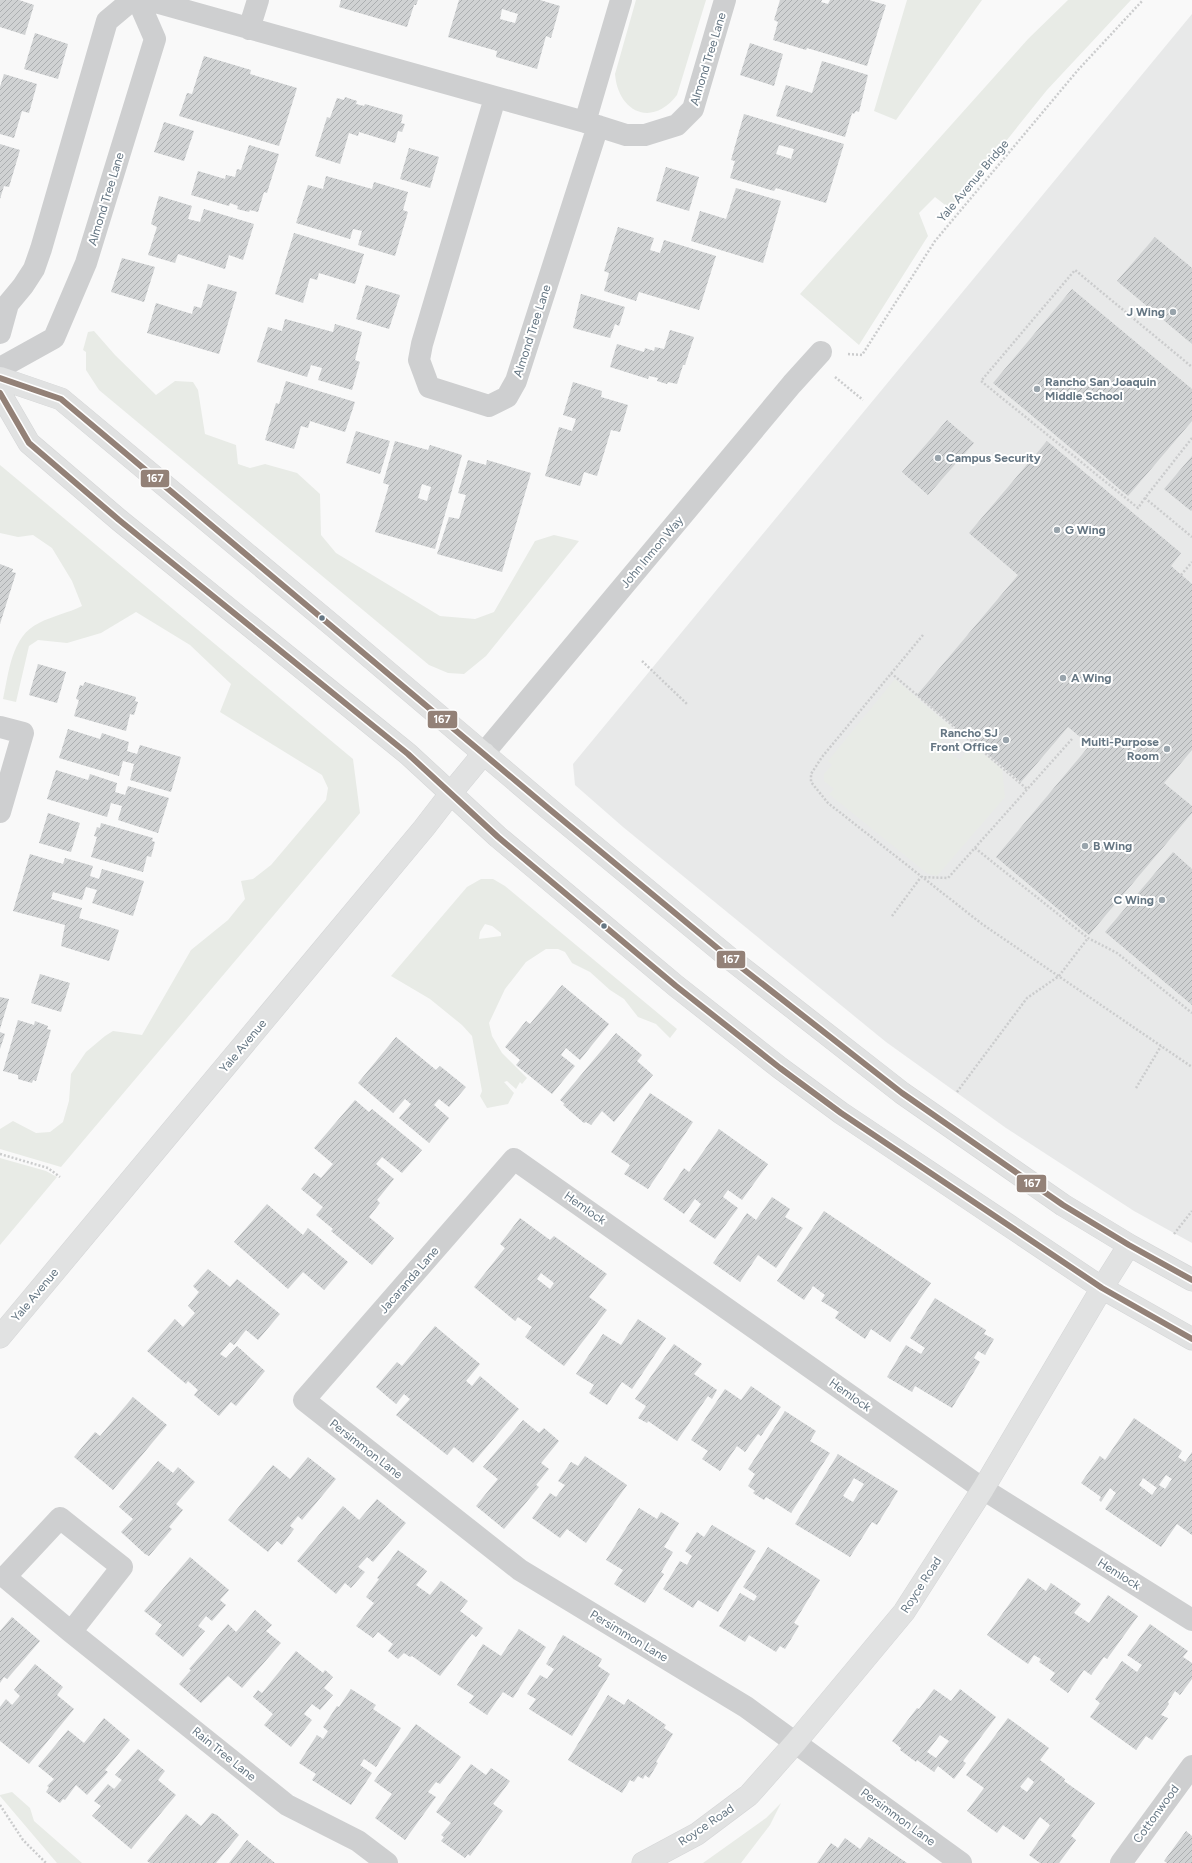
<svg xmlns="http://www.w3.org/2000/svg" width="1192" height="1863" viewBox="0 0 1192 1863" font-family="Figtree,sans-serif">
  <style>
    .built { fill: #e8e9e9 }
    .green { fill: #e8ebe6; fill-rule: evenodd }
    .building { fill: url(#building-hatch); fill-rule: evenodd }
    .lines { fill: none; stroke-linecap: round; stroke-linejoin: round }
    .secondary-casing { stroke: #d5d6d7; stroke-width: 23 }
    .path { stroke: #cbcccd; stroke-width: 2.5; stroke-dasharray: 2 2; stroke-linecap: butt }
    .street { stroke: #cecfd0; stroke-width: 22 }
    .secondary { stroke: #e1e2e2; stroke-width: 22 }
    .bus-1-casing { stroke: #fff; stroke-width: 9 }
    .bus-1 { stroke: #938177; stroke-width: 6 }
    .poi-dot { fill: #99a4ac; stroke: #fff; stroke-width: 1.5 }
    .bus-dot { fill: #657683; stroke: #fff; stroke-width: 1.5 }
    .labels { text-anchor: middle; stroke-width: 4; stroke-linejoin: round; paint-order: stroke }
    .street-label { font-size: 12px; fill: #657683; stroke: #fff }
    .poi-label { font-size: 12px; font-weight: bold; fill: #657683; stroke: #fff; text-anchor: start }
    .line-badge { stroke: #fff; stroke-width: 1.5 }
    .badge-label { font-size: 11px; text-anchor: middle; font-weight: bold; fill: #fff }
  </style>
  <defs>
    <pattern id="building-hatch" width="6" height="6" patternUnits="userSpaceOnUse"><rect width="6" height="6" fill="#d0d2d3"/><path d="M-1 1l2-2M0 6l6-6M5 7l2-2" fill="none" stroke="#acafb1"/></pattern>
  </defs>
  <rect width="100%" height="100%" fill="#f9f9f9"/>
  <path class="built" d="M1192,14V1243L1134,1211L1006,1128L886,1042L623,827L575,785L573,764Z"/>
  <path class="green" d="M636,0H706L677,95C652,128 618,112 615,74Z
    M907,0H982L896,120L874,111Z
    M1068,0H1131L1047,90L986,166L949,208L935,197L919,213L928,236L859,345L800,294L1028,39Z
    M94,331L115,355L156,395L175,381L193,382L198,390L205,434L236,445L238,464L250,468L265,464L297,473L320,494L321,535L336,553L440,616L475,619L494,612L535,541L554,535L579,541L486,656L464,674L448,673L429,665L99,390L86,370V352L83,350L88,332Z
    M0,465L353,759L360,813L61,1167L0,1149V1129L13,1121L36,1133L50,1132L63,1122L69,1101L71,1074L86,1052L105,1036L113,1031L142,1035L191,950L228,920L245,899L241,881L253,879L271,865L326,800L328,788L322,775L220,712L231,684L190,645L136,612L101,633L67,643L38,640L29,646L16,702L3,699C9,673 11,636 39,623C52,616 68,613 82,606L72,581L52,548L33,535L18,537L0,533Z
    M895,679L951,727L939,745L960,760L972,744L1002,769L1005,797L937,876L928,874L829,794L834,789L824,781V774L832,765L828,761Z
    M481,879H493L505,886L677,1029L670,1038L656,1024L638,1017L624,999L610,990L590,972L572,963L565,952L558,949H546L526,962L505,989L489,1023L492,1036L502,1053L527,1078L522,1084L520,1082L516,1089L507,1081L504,1082L514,1093L508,1104L487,1108L480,1096L482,1091L472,1036L462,1025L430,999L391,976L461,894L467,887ZM485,924L492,926L501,933V936L479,939L480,932Z
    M0,1158L46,1171L57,1177L0,1245Z
    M12,1792L30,1808L34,1821L82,1863H57L51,1856L0,1796V1795Z
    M781,1803L770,1825L741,1863H703L766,1818Z"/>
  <path class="building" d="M0,0H19L34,5L25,35L0,27Z
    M341,0H418L416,5H414L407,27L339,7Z
    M459,0H540L560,6L551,38L546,36L537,69L496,57L497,51L448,37ZM502,9L518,14L515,23L500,19Z
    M780,0H822L821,2L828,4L830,0H869L886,5L867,66L807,48L806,50L773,40L778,22L774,20Z
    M35,33L68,44L58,79L24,69Z
    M750,43L783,54L774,86L740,75Z
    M204,56L251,70L250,74L297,88L279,146L179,116L187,93L192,94Z
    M822,61L868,75L859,112L856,111L854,114L852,113L845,137L776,116L786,85L812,93Z
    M4,74L37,84L29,113L22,111L14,138L0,134V87Z
    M345,97L357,101L356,104L364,106L365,104L403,115L401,123L405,124L402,132L398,131L395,143L359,132L358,136L349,133L340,164L315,156L327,117L330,118L337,98L344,100Z
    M744,114L844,144L826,203L776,188L774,191L730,178L735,161L731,160ZM779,145L794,149L791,159L776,154Z
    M164,122L194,131L184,161L154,152Z
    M0,144L20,150L9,187L4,186L0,199Z
    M249,145L279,154L267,193L264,192L258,212L250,210L249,212L237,209L238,206L230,203L229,206L191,195L198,171L225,179L226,175L235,177L237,169L241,170Z
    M409,148L439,157L430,188L400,179Z
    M666,167L699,177L689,211L656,201Z
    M326,176L372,189L374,182L408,192L403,210L408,212L395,256L358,245L362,231L353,229L350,239L296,223L308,185L323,189Z
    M736,188L781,201L763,263L691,241L700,211L726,219Z
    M159,196L192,206L188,219L200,222L204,209L254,224L243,260L229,255L225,269L178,254L175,263L148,255L157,227L151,224Z
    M618,227L654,238L650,250L660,253L664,240L716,256L699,310L639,292L636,301L604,291L609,273L604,271Z
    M294,233L364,254L355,284L319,273L317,280L310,278L303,303L275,294Z
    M1155,237L1192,268V344L1117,281Z
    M122,258L155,267L144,302L111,292Z
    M208,284L237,292L219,354L147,333L156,303L192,314L194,306L201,308Z
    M366,285L400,295L389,329L356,319Z
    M1072,289L1192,389V421L1128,496L993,383Z
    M581,294L625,307L619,326L615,324L610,338L573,328Z
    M285,319L333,332L335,324L362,332L355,360L360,362L352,390L318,380L322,368L311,365L307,377L257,362L268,327L282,331Z
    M670,330L694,337L685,365H683L677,384L668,382L667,384L657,381L658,378L649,376L648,379L610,367L617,344L644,352L645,348L654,351L655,347L664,349Z
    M286,381L355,402L345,432L310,421L308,428L301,426L294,449L265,440L276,403L279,404Z
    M573,382L602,391L601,397L628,405L620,432L611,430L597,476L584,472L580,486L545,476L559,427L572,431L576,419L563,415Z
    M947,420L974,443L928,495L902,472Z
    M356,431L390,441L380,474L346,463Z
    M395,441L428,450L430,445L462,455L435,549L375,532L389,485L383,483ZM422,484L431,487L427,501L418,498Z
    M1047,441L1181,553L1171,566L1192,584V750L1164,783L1192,806V813L1089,935L996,857L1090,745L1068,727L1021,782L917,695L1018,575L969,533Z
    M1192,456V510L1191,511L1164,489Z
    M468,460L486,465L487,460L531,473L502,572L437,554L449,517L459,519L466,495L458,493Z
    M0,564L13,569L12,572L16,573L0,624Z
    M38,664L66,672L57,703L29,695Z
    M85,682L136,697L135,701L138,702L134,715L130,714L126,731L74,716L79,700L76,699L80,685L83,686Z
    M68,729L100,739L102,733L129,742L127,751L137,754L140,745L181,757L171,792L130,780L134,764L123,761L119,776L59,758Z
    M56,770L88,780L90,774L117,783L115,792L125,795L128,786L169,798L158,833L118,820L122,806L111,803L107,817L47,799Z
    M48,813L80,823L71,852L39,843Z
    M101,823L153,838L152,841L155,842L151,857L147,856L143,872L91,857L97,837L94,836L97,827L100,828Z
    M1173,852L1192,869V1005L1105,932Z
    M30,854L63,864L65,858L93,866L90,876L99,879L102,869L144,881L133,916L92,903L97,890L86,887L82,900L53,892L51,899L82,908L79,918L119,930L109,961L61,946L65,925L13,911Z
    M40,974L70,983L61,1012L31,1003Z
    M562,985L609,1024L580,1060L566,1048L561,1055L575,1066L552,1094L516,1065L520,1060L505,1047L526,1021L530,1024Z
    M0,997L9,999L0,1029Z
    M18,1020L34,1025L35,1021L48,1026L47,1029L51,1030L36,1081L33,1080L32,1083L18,1079V1075L3,1071Z
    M0,1032L5,1034L0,1049Z
    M616,1033L642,1055L637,1061L653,1075L614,1122L602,1111L591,1125L586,1122L584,1123L563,1105L565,1104L560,1100Z
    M396,1037L436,1070L440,1066L466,1087L449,1107L439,1099L434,1105L449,1118L429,1143L399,1118L411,1104L405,1099L393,1113L358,1083Z
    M650,1093L693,1122L648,1189L624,1174L630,1165L611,1152Z
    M355,1100L369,1112L372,1109L422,1150L402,1173L382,1157L376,1164L394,1179L377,1200L380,1203L369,1217L394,1238L372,1265L331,1231L333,1229L316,1215L323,1207L301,1189L314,1173L321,1178L333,1164L314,1148Z
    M719,1129L768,1164L742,1200L728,1190L723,1197L738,1208L715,1239L689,1221L701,1204L695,1199L684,1214L663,1199L684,1168L689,1172Z
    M772,1197L790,1209L785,1217L803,1228L776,1268L758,1255L740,1282L713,1263L747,1213L756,1220Z
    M267,1204L303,1235L308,1228L348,1262L324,1290L303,1272L288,1289L234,1242Z
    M824,1211L931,1283L890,1342L871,1329L865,1339L835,1318L839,1312L821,1301L825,1295L813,1286L804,1300L777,1281Z
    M520,1218L550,1240L554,1236L607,1274L589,1297L607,1310L564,1366L525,1337L532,1327L518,1317L515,1321L474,1287L505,1248L500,1244ZM541,1273L554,1283L550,1289L537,1279Z
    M208,1269L230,1287L237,1279L280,1314L258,1340L246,1330L234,1345L230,1342L220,1354L226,1358L237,1346L265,1371L236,1406L231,1402L219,1416L194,1395L198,1390L188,1381L186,1384L147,1351L175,1319L183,1327L195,1313L188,1306L199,1292L193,1286Z
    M935,1298L986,1330L984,1334L994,1339L985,1355L978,1351L974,1358L980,1362L952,1408L915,1386L912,1392L887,1377L906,1345L921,1354L925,1348L910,1338Z
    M638,1319L666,1338L632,1389L622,1382L607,1405L589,1393L594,1385L576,1374L603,1334L621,1345Z
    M435,1326L480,1364L466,1381L472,1386L480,1376L519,1409L473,1463L454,1447L447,1455L396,1415L410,1399L404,1394L396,1404L376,1387L397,1362L402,1366Z
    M674,1344L702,1364L694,1374L717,1390L712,1399L708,1396L677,1441L648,1421L647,1423L638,1418L646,1406L635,1399Z
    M751,1386L781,1407L761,1436L758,1434L745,1452L737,1446L720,1471L702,1459L708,1451L691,1440L725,1389L741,1400Z
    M133,1397L167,1425L113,1490L74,1457L95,1432L100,1436Z
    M785,1411L816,1431L810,1441L830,1453L791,1513L766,1497L764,1500L753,1493L755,1491L748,1486L755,1474L748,1469Z
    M1134,1418L1182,1451L1178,1457L1185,1462L1192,1452V1535L1177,1524L1161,1547L1105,1509L1116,1493L1110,1488L1101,1502L1099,1500L1101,1497L1081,1483L1100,1456L1105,1460ZM1166,1475L1172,1479L1165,1489L1159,1485ZM1143,1478L1157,1488L1152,1495L1139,1485Z
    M523,1420L539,1433L544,1428L559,1441L541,1463L549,1469L536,1485L539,1487L504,1529L476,1506L498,1479L483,1467Z
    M838,1454L898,1491L877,1525L872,1522L850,1557L795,1524ZM854,1478L864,1484L853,1502L843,1496Z
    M585,1456L627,1485L586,1543L567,1529L560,1538L532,1518L550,1493L556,1497L565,1485L558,1481L571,1462L578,1466Z
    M308,1457L336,1479L302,1520L298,1516L290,1526L294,1529L282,1545L277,1541L268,1552L228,1520L273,1465L290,1479Z
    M158,1461L173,1473L178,1467L195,1482L176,1504L183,1510L169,1527L172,1529L149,1556L145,1554L121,1532L133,1519L119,1507Z
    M377,1499L406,1523L373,1562L367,1557L358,1567L365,1572L351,1588L345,1583L336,1594L297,1561L343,1506L359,1520Z
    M639,1508L657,1519L661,1512L679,1523L664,1547L673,1552L661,1572L664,1574L645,1603L614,1584L623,1570L606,1560Z
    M712,1525L756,1551L718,1612L698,1600L693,1608L663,1589L680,1561L687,1565L692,1556L685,1551L697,1532L704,1537Z
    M768,1547L820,1580L794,1623L799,1626L785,1649L780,1646L776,1652L749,1635L745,1642L719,1626L740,1593L754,1601L757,1596L743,1587Z
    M398,1550L427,1571L416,1585L430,1595L441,1581L468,1601L460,1611L483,1628L476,1637L472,1634L440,1676L412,1656L410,1657L404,1653L398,1659L388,1651L393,1644L378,1632L373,1638L356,1626L374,1603L366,1597L379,1579L377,1578Z
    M190,1557L229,1590L220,1600L226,1605L212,1621L206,1616L198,1626L205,1631L183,1657L155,1634L162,1625L144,1611Z
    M1028,1578L1046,1591L1051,1583L1081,1604L1074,1613L1089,1623L1108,1595L1138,1616L1107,1659L1104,1657L1091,1675L1084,1670L1068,1693L1050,1680L1055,1673L1039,1662L1041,1659L1034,1655L1028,1664L987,1635Z
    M255,1610L272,1625L266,1631L281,1643L242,1688L228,1676L201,1703L179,1684L191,1670L189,1669L228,1624L236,1632Z
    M12,1617L40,1641L7,1679L4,1677L0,1683V1631Z
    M1150,1624L1188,1651L1183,1657L1192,1663V1679L1180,1695L1175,1691L1168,1702L1169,1704L1161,1715L1168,1718L1152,1740L1146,1736L1136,1750L1090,1717L1100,1703L1095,1699L1122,1661L1137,1672L1142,1665L1127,1655Z
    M519,1629L546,1647L513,1698L503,1692L487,1715L469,1703L474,1696L457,1685L483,1644L501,1656Z
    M563,1635L602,1659L598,1666L610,1674L572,1736L529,1709L536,1699L527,1694L540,1675L547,1679L554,1669L546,1664Z
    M296,1651L323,1673L325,1670L333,1677L324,1688L333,1695L320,1710L312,1704L304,1714L312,1720L291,1747L264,1725L273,1714L253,1697L258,1690L262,1693Z
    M35,1664L63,1687L57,1695L74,1709L29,1764L0,1741V1707L6,1699L12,1705L20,1696L14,1690Z
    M351,1689L376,1705L373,1709L401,1728L376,1767L364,1759L360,1765L372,1773L351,1805L312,1780L316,1774L299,1763L317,1735L323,1739L328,1731L323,1727L337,1706L339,1707Z
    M934,1689L951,1701L960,1689L996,1717L963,1761L966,1763L954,1779L938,1766L934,1772L917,1760L916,1762L900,1750L901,1748L892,1741L917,1708L919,1709ZM940,1735L949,1741L936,1758L927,1752Z
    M608,1695L624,1705L628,1699L666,1725L664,1728L673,1734L656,1762L658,1763L649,1778L645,1775L643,1779L638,1776L634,1782L630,1780L622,1793L568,1760Z
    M104,1718L130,1740L105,1770L108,1772L87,1795L76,1785L65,1800L63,1799L60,1803L46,1792L49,1787L47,1786L54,1779L38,1766L68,1730L84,1743Z
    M1008,1718L1049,1748L1040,1760L1065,1779L1064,1781L1095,1803L1071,1836L1076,1840L1059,1863H1040L1029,1855L1050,1825L1040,1817L1024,1840L1003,1825L997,1833L967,1811L984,1788L966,1775ZM1028,1777L1034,1782L1027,1792L1020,1787Z
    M416,1724L461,1757L440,1784L436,1782L428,1792L436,1797L405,1840L375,1818L392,1794L374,1781Z
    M138,1749L165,1771L158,1780L176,1795L131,1849L92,1816L101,1806L94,1801L108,1784L114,1789L122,1780L115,1775Z
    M471,1764L486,1775L491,1768L510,1781L493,1804L503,1811L470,1856L468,1854L465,1858L441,1841L444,1837L441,1835L451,1823L436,1812Z
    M212,1813L217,1815L239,1835L216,1863H150L147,1861L186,1814L201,1826Z
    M1186,1831L1192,1836V1863H1167L1164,1861Z
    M869,1837L907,1863H817L831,1843L838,1848L845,1838L860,1849Z
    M247,1840L275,1863H229Z"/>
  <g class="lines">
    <g class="secondary-casing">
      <path id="secondary" d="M0,378L61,399L338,630L548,808L733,961L902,1093L1063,1205L1129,1245L1192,1280
        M0,393L29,443L119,520L408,754L498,837L676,986L780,1068L841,1113L1102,1288L1192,1339
        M0,1337L424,828L451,793L484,753
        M643,1863L697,1834L749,1795L795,1743L904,1612L983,1489L1102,1288L1129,1245"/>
    </g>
    <path class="path" d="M848,354L862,355L935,241L1078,70L1143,0
      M835,377L863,400
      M1192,438L1145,498L1192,537
      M1145,498L1138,508L981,381L1075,270L1192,367
      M1181,575L1192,562
      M923,635L822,757L811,774V782L828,803L982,924L1192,1067
      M642,661L687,704
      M891,673L1027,789
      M975,848L1088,938L1117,953L1192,1013
      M892,916L921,877L948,878L1072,739
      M1136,1088L1161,1046
      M957,1092L1027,998L1059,976L1088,938
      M0,1154L48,1168L60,1177
      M1174,1234L1192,1211
      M0,1805L23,1840L46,1863"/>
    <path class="street" d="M148,0L585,122L626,135H645L677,125L693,109L725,0
      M249,29L258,0
      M495,98L422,344L419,360L429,387L489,406L507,397L516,381L598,126
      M585,122L621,0
      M0,333L8,304L23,286L34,269L41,249L107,21L132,0
      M0,368L54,338L86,263L155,39L138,0
      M0,727L23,733L0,812
      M484,753L792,384L821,352
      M71,1632L122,1567L60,1518L5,1577L71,1632L287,1805L358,1841L387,1863
      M961,1863L746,1707L520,1570L304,1400L514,1159L983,1489L1192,1620
      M1121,1863L1192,1766"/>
    <use href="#secondary" class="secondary"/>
    <g class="bus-1-casing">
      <path id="bus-1" d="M0,378L61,399L548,808L733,961L902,1093L1063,1205L1129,1245L1192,1280
        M0,393L29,443L119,520L408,754L498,837L676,986L780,1068L841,1113L1102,1288L1192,1339"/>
    </g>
    <use href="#bus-1" class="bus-1"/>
  </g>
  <g class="poi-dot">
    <circle cx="1173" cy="312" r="4"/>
    <circle cx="1037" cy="389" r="4"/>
    <circle cx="938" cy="458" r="4"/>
    <circle cx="1057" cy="530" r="4"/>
    <circle cx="1063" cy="678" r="4"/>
    <circle cx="1006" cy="740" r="4"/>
    <circle cx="1167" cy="749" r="4"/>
    <circle cx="1085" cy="846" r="4"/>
    <circle cx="1162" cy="900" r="4"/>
  </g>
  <g class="bus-dot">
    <circle cx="322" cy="618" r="3.5"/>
    <circle cx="604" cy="926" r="3.5"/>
  </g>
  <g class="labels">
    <g class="street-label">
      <text transform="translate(708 59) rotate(-73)" y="4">Almond Tree Lane</text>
      <text transform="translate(973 181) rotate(-50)" y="4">Yale Avenue Bridge</text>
      <text transform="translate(106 199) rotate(-73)" y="4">Almond Tree Lane</text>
      <text transform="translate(532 331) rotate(-72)" y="4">Almond Tree Lane</text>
      <text transform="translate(652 552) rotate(-50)" y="4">John Inmon Way</text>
      <text transform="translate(243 1046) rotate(-50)" y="4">Yale Avenue</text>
      <text transform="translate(585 1208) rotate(35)" y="4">Hemlock</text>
      <text transform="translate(409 1280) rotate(-49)" y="4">Jacaranda Lane</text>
      <text transform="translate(35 1295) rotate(-50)" y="4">Yale Avenue</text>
      <text transform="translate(850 1395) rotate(35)" y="4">Hemlock</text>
      <text transform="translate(366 1449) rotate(38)" y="4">Persimmon Lane</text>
      <text transform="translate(1119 1574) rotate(32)" y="4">Hemlock</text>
      <text transform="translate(921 1585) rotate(-57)" y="4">Royce Road</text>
      <text transform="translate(629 1636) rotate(31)" y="4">Persimmon Lane</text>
      <text transform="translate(224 1754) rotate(39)" y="4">Rain Tree Lane</text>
      <text transform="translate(1156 1814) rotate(-54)" y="4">Cottonwood</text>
      <text transform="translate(898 1817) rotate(36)" y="4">Persimmon Lane</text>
      <text transform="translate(706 1825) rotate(-34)" y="4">Royce Road</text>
    </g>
    <g class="poi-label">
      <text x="1165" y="316" text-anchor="end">J Wing</text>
      <text x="1045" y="386">Rancho San Joaquin<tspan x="1045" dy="14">Middle School</tspan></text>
      <text x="946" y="462">Campus Security</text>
      <text x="1065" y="534">G Wing</text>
      <text x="1071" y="682">A Wing</text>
      <text x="998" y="737" text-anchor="end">Rancho SJ<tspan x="998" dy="14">Front Office</tspan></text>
      <text x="1159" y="746" text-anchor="end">Multi-Purpose<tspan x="1159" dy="14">Room</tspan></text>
      <text x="1093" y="850">B Wing</text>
      <text x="1154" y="904" text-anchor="end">C Wing</text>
    </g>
  </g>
  <g class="line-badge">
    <rect x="140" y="469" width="30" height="19" rx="4" fill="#938177"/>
    <rect x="427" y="710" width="31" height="19" rx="4" fill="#938177"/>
    <rect x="716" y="950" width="30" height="19" rx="4" fill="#938177"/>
    <rect x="1016" y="1174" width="31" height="19" rx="4" fill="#938177"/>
  </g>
  <g class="badge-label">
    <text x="155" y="482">167</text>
    <text x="442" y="723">167</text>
    <text x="731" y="963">167</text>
    <text x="1032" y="1187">167</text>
  </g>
</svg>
